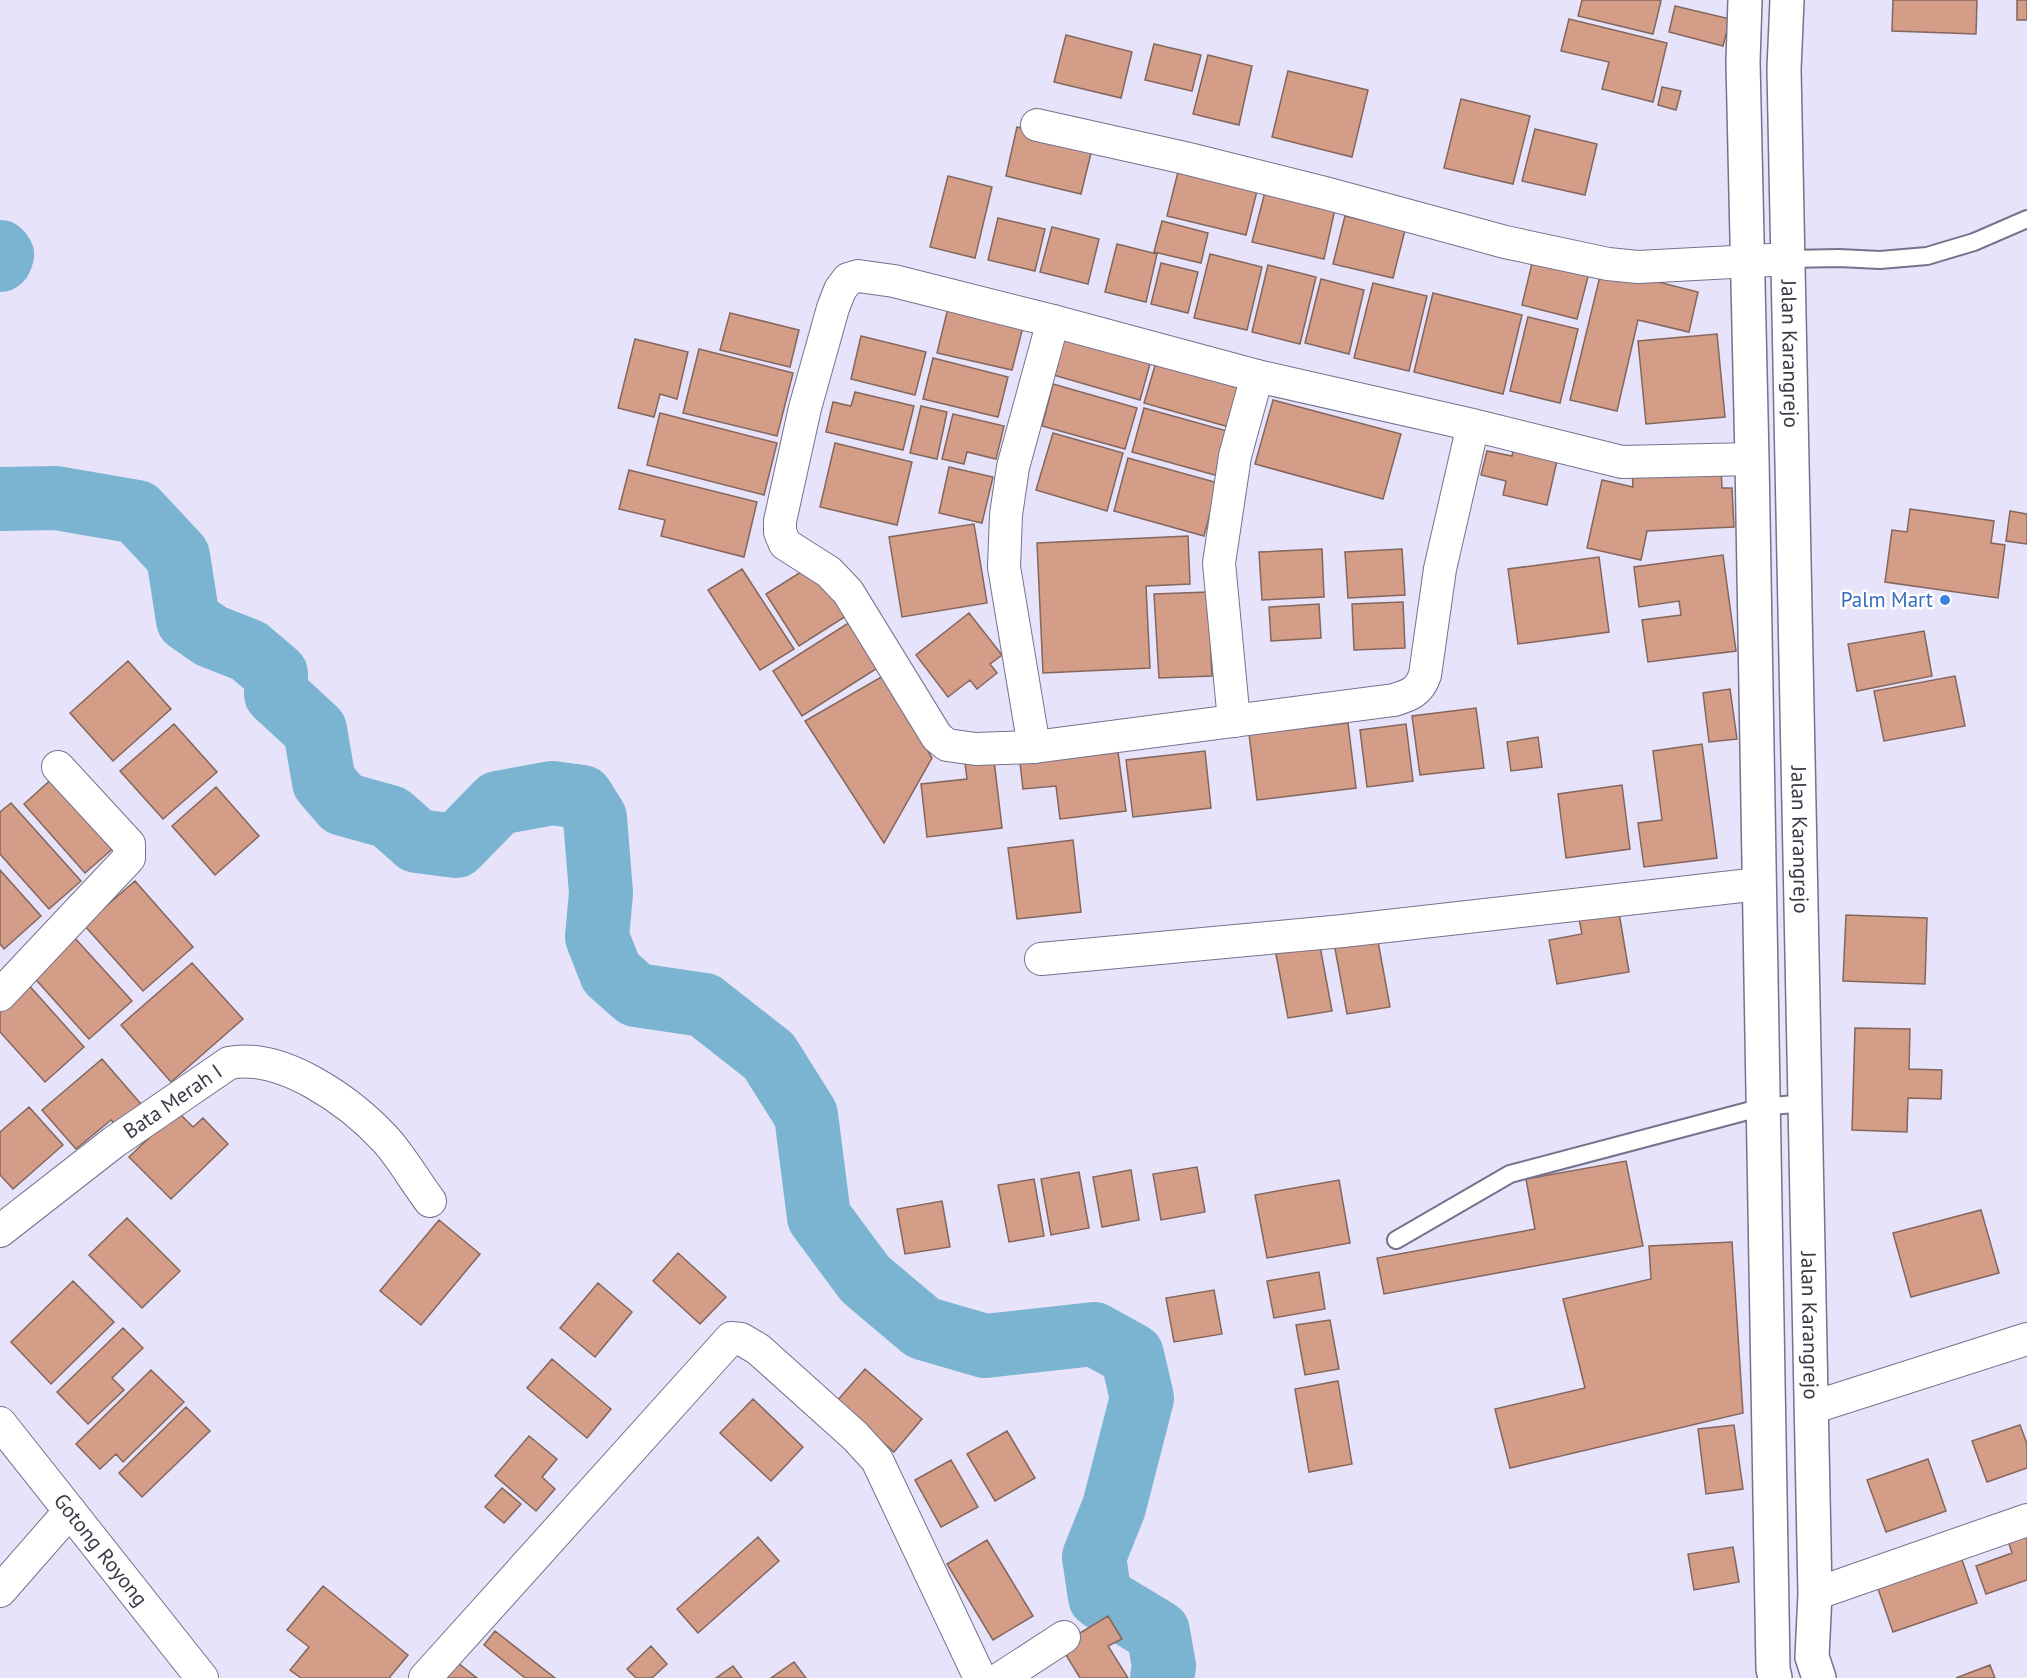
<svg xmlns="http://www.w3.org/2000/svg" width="2027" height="1678" viewBox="0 0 2027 1678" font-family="'PT Sans',sans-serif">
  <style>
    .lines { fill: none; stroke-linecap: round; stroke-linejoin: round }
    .river { stroke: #7bb4d1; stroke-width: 64 }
    .building { fill: #d49d88; stroke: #84665c; stroke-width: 1.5 }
    .lane-casing { stroke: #76728c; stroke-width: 20 }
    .street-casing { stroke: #76728c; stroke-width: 34 }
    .primary-casing { stroke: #76728c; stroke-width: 36 }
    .lane { stroke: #fff; stroke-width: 16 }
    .street { stroke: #fff; stroke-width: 32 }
    .primary { stroke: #fff; stroke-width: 33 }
    .shop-dot { fill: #3f7fe0; stroke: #fff; stroke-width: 2 }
    .labels { text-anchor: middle; stroke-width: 5; stroke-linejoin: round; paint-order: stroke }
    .street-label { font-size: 21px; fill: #3b3945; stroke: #fff }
    .shop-label { font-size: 21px; fill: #366cbe; stroke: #fff; text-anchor: end }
  </style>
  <rect width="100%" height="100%" fill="#e6e3fb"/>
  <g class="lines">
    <path class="river" d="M0,252L2,255L0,260
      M0,499L56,498L137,512L178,556L188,620L211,636L249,651L276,674V694L315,730L324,782L343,804L390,817L417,841L456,846L498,803L552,793L582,797L595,818L601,893L597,937L611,973L636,995L704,1005L769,1056L806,1115L819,1217L865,1279L923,1328L985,1346L1094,1334L1132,1355L1142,1398L1114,1507L1094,1557L1100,1597L1158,1632L1164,1666L1162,1678"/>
  </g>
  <path class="building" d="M1582,0H1659L1661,1L1653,34L1578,16Z
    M1893,0H1977L1976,34L1892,31Z
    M2017,0H2027V20H2017Z
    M1675,6L1730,19L1723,46L1669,32Z
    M1569,19L1667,43L1653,102L1602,89L1609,62L1561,51Z
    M1066,35L1132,52L1121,98L1054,82Z
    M1154,44L1201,55L1192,91L1145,80Z
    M1208,55L1252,66L1239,125L1193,114Z
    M1288,71L1368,90L1352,157L1272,137Z
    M1662,87L1681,91L1676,110L1658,105Z
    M1461,99L1530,116L1513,184L1444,168Z
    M1017,127L1093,145L1081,194L1006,176Z
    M1535,129L1597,144L1585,195L1522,181Z
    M1178,172L1257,191L1246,235L1167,216Z
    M948,176L992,187L975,258L930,247Z
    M1265,192L1335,209L1324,259L1252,242Z
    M1345,216L1405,230L1393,278L1333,264Z
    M998,218L1045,229L1035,271L988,260Z
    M1162,221L1208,233L1201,263L1154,252Z
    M1052,227L1099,239L1088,284L1040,272Z
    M1117,244L1157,254L1146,302L1105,292Z
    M1210,254L1262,267L1247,330L1194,318Z
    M1533,259L1589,273L1577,319L1522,305Z
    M1161,263L1198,272L1188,313L1151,304Z
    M1268,265L1316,277L1300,344L1252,332Z
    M1602,268L1698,292L1689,332L1638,320L1617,411L1570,400Z
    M1321,279L1364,290L1349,354L1305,343Z
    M1373,283L1427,296L1409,371L1354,358Z
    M1433,293L1522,315L1503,394L1414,372Z
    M949,304L1024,323L1012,370L937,353Z
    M730,313L799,330L790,367L720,350Z
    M1528,317L1578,329L1560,403L1510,391Z
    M1063,328L1153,353L1140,400L1050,374Z
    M1717,334L1725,417L1646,424L1638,341Z
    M861,336L926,352L915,395L851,379Z
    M635,339L688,352L677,399L660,394L654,417L618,408Z
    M699,349L793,373L777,436L683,413Z
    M933,358L1008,377L998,417L923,399Z
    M1157,359L1248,385L1236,429L1144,403Z
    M1053,384L1137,408L1125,449L1042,426Z
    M855,392L914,406L903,450L826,432L833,402L851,406Z
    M1273,400L1401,434L1383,499L1255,464Z
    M921,406L947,412L937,459L910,453Z
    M1144,408L1234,433L1222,477L1132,452Z
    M660,413L777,443L764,495L647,465Z
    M953,414L1004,426L996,459L967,452L964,464L942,459Z
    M1053,433L1123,453L1107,511L1036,490Z
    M835,443L912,462L897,525L820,507Z
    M1514,446L1558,456L1547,505L1503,495L1506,481L1481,475L1487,451L1512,456Z
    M1128,458L1218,483L1204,536L1114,511Z
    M949,467L993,477L982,523L939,513Z
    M1721,467L1722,488H1732L1734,527L1647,531L1641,560L1587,548L1602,480L1633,487L1632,471Z
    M629,470L757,502L744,557L661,536L665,520L619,509Z
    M1910,509L1994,521L1991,543L2005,545L1998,598L1885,582L1892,530L1907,532Z
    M2010,511L2027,514V544L2006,541Z
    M974,524L987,603L902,617L889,537Z
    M1188,536L1190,584L1146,586L1150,668L1043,673L1037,543Z
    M1322,549L1324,597L1262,600L1259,552Z
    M1402,549L1405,595L1348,598L1345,552Z
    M1723,555L1736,651L1648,662L1642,620L1681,615L1679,601L1639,607L1634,567Z
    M1599,557L1609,632L1518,644L1508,569Z
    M812,565L846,616L799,646L766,594Z
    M742,569L794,649L760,670L708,590Z
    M1208,592L1212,676L1159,678L1154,594Z
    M1403,602L1405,648L1354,650L1352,604Z
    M1319,604L1321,638L1271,641L1269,607Z
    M969,613L1002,655L990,664L997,673L977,689L970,680L948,697L916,655Z
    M850,622L879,667L802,716L773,671Z
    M1924,631L1932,676L1857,691L1848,644Z
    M128,661L171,709L113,761L70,713Z
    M883,676L932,758L884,843L805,721Z
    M1955,676L1965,726L1884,741L1874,691Z
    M1730,689L1737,739L1709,742L1703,693Z
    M1476,708L1484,768L1420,775L1412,716Z
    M1348,723L1356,788L1257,800L1249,734Z
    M174,724L217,772L163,819L120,771Z
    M1406,724L1413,781L1367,787L1360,730Z
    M1538,737L1542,767L1511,771L1507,742Z
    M1702,744L1717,858L1644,867L1638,823L1662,820L1653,751Z
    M1205,751L1211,808L1133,817L1126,760Z
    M1118,752L1126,811L1060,819L1056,786L1023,789L1020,763Z
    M994,760L1002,828L927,837L921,784L967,779L965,763Z
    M56,775L118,844L85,873L24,804Z
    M1622,785L1630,849L1566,858L1558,794Z
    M216,787L259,836L215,875L172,826Z
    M11,803L81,881L49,909L0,854V812Z
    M1073,840L1081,912L1017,919L1008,848Z
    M0,870L41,916L4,949L0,944Z
    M135,881L193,947L143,991L84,925Z
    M1618,907L1629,972L1557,984L1549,940L1582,934L1578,914Z
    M1846,915L1927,918L1925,984L1843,981Z
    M73,936L132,1001L89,1039L30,973Z
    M1377,936L1390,1007L1347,1014L1334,943Z
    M1319,941L1332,1011L1288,1018L1275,949Z
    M192,963L243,1019L171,1082L121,1025Z
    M26,982L84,1047L45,1082L0,1032V1005Z
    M1855,1028L1910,1029L1909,1069L1942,1070L1941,1099L1908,1098L1907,1132L1852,1130Z
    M102,1059L141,1104L117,1126L111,1120L76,1149L42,1110Z
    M29,1107L63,1145L13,1189L0,1175V1132Z
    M177,1111L193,1127L203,1118L228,1144L171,1199L129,1157Z
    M1626,1161L1643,1246L1384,1294L1377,1258L1535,1229L1526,1179Z
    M1197,1167L1205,1212L1161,1220L1153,1174Z
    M1131,1170L1139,1220L1102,1227L1093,1177Z
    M1079,1172L1089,1228L1051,1235L1041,1179Z
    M1034,1179L1044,1236L1009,1242L998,1185Z
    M1339,1180L1350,1243L1267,1258L1255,1195Z
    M942,1201L950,1247L905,1254L897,1209Z
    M1981,1210L1999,1273L1911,1297L1893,1233Z
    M127,1218L180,1271L142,1308L89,1255Z
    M439,1220L480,1254L421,1325L380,1291Z
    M1732,1242L1743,1413L1510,1468L1495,1409L1585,1388L1563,1299L1651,1279L1649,1246Z
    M678,1253L726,1297L700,1324L653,1281Z
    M1319,1272L1325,1309L1274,1318L1267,1281Z
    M73,1281L114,1322L51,1384L11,1342Z
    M598,1283L632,1312L595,1357L560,1328Z
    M1214,1290L1222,1334L1174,1342L1166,1298Z
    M1330,1320L1339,1369L1305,1375L1296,1325Z
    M123,1328L143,1348L112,1378L124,1390L88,1424L57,1392Z
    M552,1359L611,1409L587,1438L527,1388Z
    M865,1369L922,1419L894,1452L836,1402Z
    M151,1370L184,1402L123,1462L116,1454L100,1469L76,1444Z
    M1338,1381L1352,1464L1309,1472L1295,1389Z
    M753,1399L803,1447L771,1481L720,1433Z
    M186,1407L210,1431L142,1497L119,1473Z
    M1734,1425L1743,1489L1706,1494L1698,1429Z
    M2020,1425L2027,1444V1468L1987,1482L1972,1441Z
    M1007,1431L1035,1478L995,1501L967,1454Z
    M529,1436L557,1459L542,1477L555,1489L536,1511L495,1476Z
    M1928,1459L1946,1511L1886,1532L1867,1480Z
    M951,1460L978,1507L941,1527L915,1480Z
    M502,1488L521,1504L504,1523L485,1507Z
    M2027,1527V1580L1986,1594L1976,1566L2012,1553L2006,1534Z
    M758,1537L779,1561L698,1633L677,1609Z
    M987,1540L1033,1616L993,1640L947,1564Z
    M1733,1547L1739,1582L1694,1590L1688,1554Z
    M1960,1554L1977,1603L1893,1632L1876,1583Z
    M323,1586L408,1655L389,1678H301L290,1670L309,1647L287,1630Z
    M1108,1616L1122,1639L1108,1646L1128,1678H1080L1060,1645Z
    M495,1631L555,1678H525L484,1645Z
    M651,1646L667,1664L652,1678H636L627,1669Z
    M453,1659L477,1678H438Z
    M794,1662L806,1678H771Z
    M1990,1665L1995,1678H1956Z
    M733,1666L742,1678H716Z"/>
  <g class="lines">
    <g class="lane-casing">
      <path id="lane" d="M1788,259L1839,258L1880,260L1927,256L1974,242L2027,219
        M1396,1240L1510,1174L1763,1107L1805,1103"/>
    </g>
    <g class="street-casing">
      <g id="street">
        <path d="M1037,125L1185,158L1325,193L1505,242L1608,264L1638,267L1788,259"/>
        <path d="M1473,425L1440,569L1425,675C1419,692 1410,695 1394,700L1034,747L976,749L947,745L937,737L848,592L829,572L785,544L780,532V521L805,408L833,308L840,290L848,279L858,276L894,281L1053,321L1257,376L1473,425L1622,462L1752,459"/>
        <path d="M1234,721L1219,563L1235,456L1257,376"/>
        <path d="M1034,747L1004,567L1006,515L1013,467L1053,321"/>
        <path d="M1041,959L1343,931L1759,884"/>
        <path d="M0,995L129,858V844L58,767"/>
        <path id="s1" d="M0,1231L114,1142L229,1063C282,1052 351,1102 386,1140C402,1158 415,1181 430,1201"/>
        <path d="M1811,1408L2027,1339"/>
        <path id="s2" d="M0,1423L202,1678"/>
        <path d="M0,1591L70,1511"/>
        <path d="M1815,1594L2027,1520"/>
        <path d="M425,1678L731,1338L741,1339L758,1349L855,1436L877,1460L980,1678"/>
        <path d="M1001,1678L1064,1637"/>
      </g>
    </g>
    <g class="primary-casing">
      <g id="primary">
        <path d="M1745,0L1743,62L1752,459L1773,1669L1775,1678"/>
        <path id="s3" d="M1787,0L1784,69L1815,1594L1812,1657L1819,1678"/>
      </g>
    </g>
    <use href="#lane" class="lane"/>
    <use href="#street" class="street"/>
    <use href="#primary" class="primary"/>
  </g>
  <circle class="shop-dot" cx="1945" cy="600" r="6"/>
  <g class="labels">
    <g class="street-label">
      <text dy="7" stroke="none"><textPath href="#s3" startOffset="354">Jalan Karangrejo</textPath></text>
      <text dy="7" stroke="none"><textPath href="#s3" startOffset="840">Jalan Karangrejo</textPath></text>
      <text dy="7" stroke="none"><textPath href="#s1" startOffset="216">Bata Merah I</textPath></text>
      <text dy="7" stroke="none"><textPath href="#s3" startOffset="1326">Jalan Karangrejo</textPath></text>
      <text dy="7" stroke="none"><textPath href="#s2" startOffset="162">Gotong Royong</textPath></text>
    </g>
    <g class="shop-label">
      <text x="1933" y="607">Palm Mart</text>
    </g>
  </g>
</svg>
